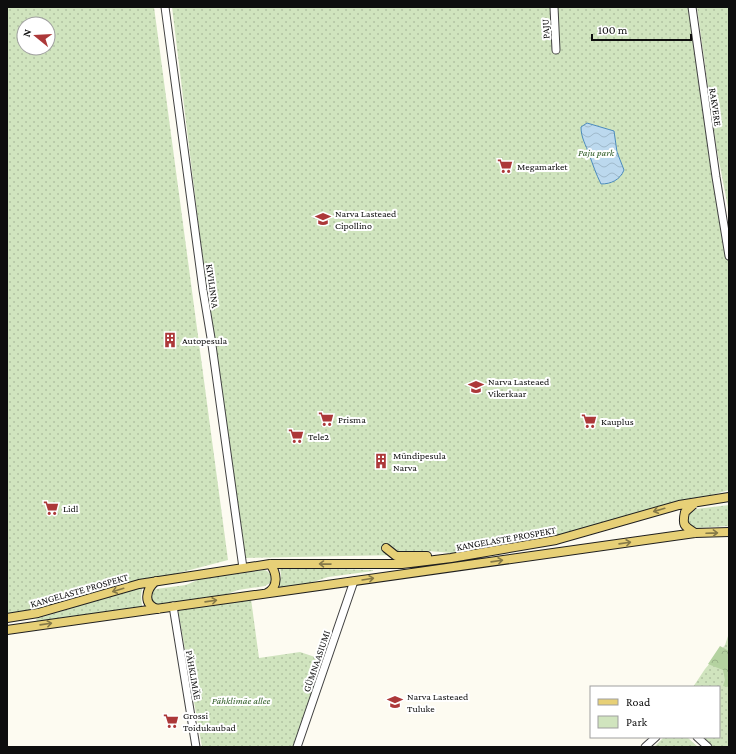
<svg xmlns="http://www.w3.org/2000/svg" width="736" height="754" viewBox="0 0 736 754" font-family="'Crimson Pro',serif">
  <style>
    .green { fill: url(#green-dots); fill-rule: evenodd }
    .forest { fill: url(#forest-crowns) }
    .water { fill: url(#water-waves); stroke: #4c8bbc }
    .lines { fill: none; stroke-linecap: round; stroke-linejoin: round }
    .minor-casing { stroke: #414141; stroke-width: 9 }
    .major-casing { stroke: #1f1f1f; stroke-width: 10 }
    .minor { stroke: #fff; stroke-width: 7 }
    .major { stroke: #e7d077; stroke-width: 8 }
    .oneway { stroke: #857948 }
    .labels { text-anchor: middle; stroke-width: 4; stroke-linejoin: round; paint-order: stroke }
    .street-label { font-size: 10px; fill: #0e0e0e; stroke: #fff }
    .park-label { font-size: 10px; font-style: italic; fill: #305d27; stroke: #fff }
    .poi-label { font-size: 10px; fill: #0e0e0e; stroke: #fff; text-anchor: start }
  </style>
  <defs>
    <pattern id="green-dots" width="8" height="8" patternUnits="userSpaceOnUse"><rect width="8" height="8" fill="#d0e4be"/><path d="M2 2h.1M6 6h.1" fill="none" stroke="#b1c2a2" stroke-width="1.8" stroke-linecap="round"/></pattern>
    <pattern id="forest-crowns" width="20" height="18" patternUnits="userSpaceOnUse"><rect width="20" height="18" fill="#b4d2a0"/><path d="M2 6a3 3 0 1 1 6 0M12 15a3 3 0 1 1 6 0" fill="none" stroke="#9ab389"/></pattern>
    <pattern id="water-waves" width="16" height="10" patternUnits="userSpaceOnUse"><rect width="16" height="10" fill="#bcd9ee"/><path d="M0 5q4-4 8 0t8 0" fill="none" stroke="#a0b9cb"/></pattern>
  </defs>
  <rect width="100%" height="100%" fill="#fdfbf1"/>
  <path class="green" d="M7,7H154L228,560L7,618ZM24,24H48V48H24Z
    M172,7H691L729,259V490L563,538L452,553L428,551L400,555L242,558L219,392Z
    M697,7H729V213L716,145Z
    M729,505V526L695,528L692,527L687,523L688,515L696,509Z
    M280,568L373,570V571L328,577L310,583L279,588L281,575Z
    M264,570L267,571L272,576L270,583L265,586L238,590L225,595L158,604H155L150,598L152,591L156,589L186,585L200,579Z
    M142,587L141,596L142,607L37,621L36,619Z
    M251,599L259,658L300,652L324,660L295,747H202L178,610Z
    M729,633V747H706L694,737H719V687H693L705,669L725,645Z
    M664,737H687L698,747H654Z"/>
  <path class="forest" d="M720,646L729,651V687L723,686L725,680L723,670L708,664Z"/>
  <path class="water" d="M587,123L614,131L617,152L624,170C620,180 611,184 601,184C596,174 593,165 589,154C586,145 581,138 581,127Z"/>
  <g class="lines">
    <g class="minor-casing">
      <path id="minor" d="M165,7L203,290L211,338L243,568
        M554,7L556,50
        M692,7L716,177L729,256
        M173,606L196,747
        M697,737L708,747
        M297,747L354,581
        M645,747L656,737"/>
    </g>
    <g class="major-casing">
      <path id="major" d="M695,533C684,526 682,525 685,512L695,503
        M386,548L396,556H427
        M156,581C146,589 142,605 158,609
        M267,593C279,587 277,573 270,564
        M7,618L38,613L139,584L270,564H402L451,558L556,540L679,505L729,497
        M7,630L695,533L729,532"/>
    </g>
    <use href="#minor" class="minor"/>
    <use href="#major" class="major"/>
  </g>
  <defs><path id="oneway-shaft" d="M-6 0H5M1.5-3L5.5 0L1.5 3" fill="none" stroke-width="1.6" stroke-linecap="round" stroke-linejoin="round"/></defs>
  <g class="oneway">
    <use href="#oneway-shaft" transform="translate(659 510) rotate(164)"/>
    <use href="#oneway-shaft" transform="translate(712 533) rotate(-2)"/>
    <use href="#oneway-shaft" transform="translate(625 543) rotate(-8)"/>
    <use href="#oneway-shaft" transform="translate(497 561) rotate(-8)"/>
    <use href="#oneway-shaft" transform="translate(325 564) rotate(-179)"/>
    <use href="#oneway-shaft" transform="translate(368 579) rotate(-9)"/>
    <use href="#oneway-shaft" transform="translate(118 590) rotate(163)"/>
    <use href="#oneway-shaft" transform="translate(211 601) rotate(-8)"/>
    <use href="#oneway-shaft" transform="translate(46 624) rotate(-8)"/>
  </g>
  <defs>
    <g id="supermarket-bare" transform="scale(1.2)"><path d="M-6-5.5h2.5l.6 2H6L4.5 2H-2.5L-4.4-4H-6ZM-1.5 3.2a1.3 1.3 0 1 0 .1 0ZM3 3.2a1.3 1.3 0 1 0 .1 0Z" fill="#ac3839" stroke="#fff" stroke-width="2.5" paint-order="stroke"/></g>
    <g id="school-bare" transform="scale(1.2)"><path d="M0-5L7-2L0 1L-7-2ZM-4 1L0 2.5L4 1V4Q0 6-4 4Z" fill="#ac3839" stroke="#fff" stroke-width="2.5" paint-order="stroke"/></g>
    <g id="building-bare" transform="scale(1.2)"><path d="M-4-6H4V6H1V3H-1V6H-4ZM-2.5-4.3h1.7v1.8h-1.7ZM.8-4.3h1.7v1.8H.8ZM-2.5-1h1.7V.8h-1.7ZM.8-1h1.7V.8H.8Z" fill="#ac3839" stroke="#fff" stroke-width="2.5" paint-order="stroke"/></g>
  </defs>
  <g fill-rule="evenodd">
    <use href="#supermarket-bare" x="505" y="166"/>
    <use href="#school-bare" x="323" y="219"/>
    <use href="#building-bare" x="170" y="340"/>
    <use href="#school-bare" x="476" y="387"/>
    <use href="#supermarket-bare" x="326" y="419"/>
    <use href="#supermarket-bare" x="589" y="421"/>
    <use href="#supermarket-bare" x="296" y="436"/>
    <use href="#building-bare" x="381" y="461"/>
    <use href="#supermarket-bare" x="51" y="508"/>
    <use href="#school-bare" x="395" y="702"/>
    <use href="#supermarket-bare" x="171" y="721"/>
  </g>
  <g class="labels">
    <g class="street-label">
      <text transform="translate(545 29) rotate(-93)" y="4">PAJU</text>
      <text transform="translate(716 107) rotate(82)" y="4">RAKVERE</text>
      <text transform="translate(213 286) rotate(82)" y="4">KIVILINNA</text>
      <text transform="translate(506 538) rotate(-10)" y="4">KANGELASTE PROSPEKT</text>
      <text transform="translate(79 590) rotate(-16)" y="4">KANGELASTE PROSPEKT</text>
      <text transform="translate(316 661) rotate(-71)" y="4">GÜMNAASIUMI</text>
      <text transform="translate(194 675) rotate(80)" y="4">PÄHKLIMÄE</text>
    </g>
    <g class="park-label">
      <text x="596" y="156">Paju park</text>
      <text x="241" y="704">Pähklimäe allee</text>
    </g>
    <g class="poi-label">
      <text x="517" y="170">Megamarket</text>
      <text x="335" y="217">Narva Lasteaed<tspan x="335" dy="12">Cipollino</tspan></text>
      <text x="182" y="344">Autopesula</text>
      <text x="488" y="385">Narva Lasteaed<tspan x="488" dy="12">Vikerkaar</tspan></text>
      <text x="338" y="423">Prisma</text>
      <text x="601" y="425">Kauplus</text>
      <text x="308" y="440">Tele2</text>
      <text x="393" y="459">Mündipesula<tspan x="393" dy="12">Narva</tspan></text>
      <text x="63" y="512">Lidl</text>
      <text x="407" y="700">Narva Lasteaed<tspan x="407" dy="12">Tuluke</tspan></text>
      <text x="183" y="719">Grossi<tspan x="183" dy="12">Toidukaubad</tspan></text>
    </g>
  </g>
  <rect width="736" height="754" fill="none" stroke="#0e0e0e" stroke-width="16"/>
  <rect x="590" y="686" width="130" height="52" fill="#ffffff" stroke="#9f9f9f"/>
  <rect x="598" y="699" width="20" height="6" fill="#e7d077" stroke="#9f9f9f"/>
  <text x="626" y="706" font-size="12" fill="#0e0e0e">Road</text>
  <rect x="598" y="716" width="20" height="12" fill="#d0e4be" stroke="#9f9f9f"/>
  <text x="626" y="726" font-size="12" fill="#0e0e0e">Park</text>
  <g transform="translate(36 36) rotate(288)"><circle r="19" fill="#ffffff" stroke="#9f9f9f"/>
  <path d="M0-3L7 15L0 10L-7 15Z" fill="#ac3839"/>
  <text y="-6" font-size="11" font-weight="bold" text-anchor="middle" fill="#0e0e0e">N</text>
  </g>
  <path d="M592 34v6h99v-6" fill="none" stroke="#0e0e0e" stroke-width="2"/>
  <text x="598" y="34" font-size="12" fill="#0e0e0e" stroke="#ffffff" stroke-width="3" paint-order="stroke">100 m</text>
</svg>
